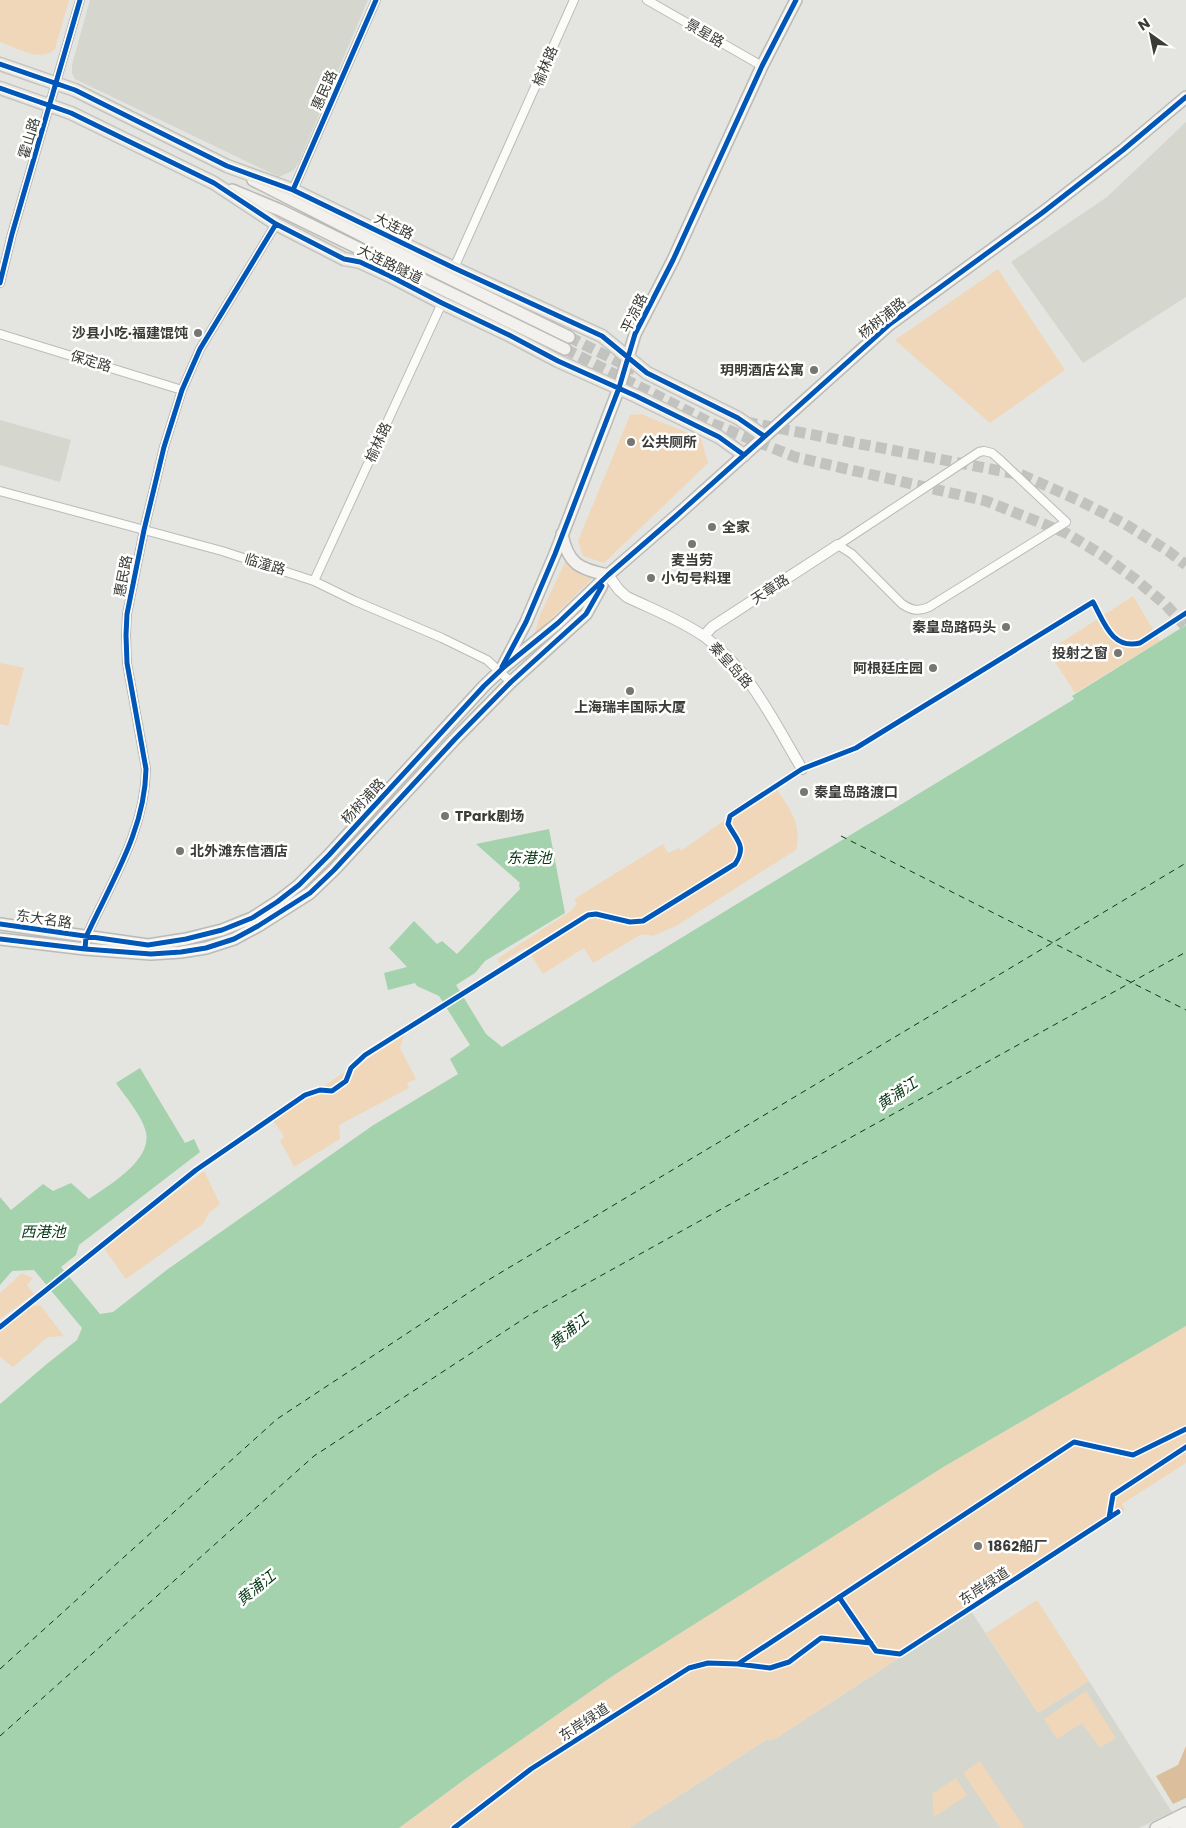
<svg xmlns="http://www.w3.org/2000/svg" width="1186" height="1828" viewBox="0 0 1186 1828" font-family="Poppins,'Noto Sans SC',sans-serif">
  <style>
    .built { fill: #d5d6cd }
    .green { fill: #f0d7b9 }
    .forest { fill: #dbbe9b }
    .water { fill: #a4d2ac }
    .pier { fill: #e4e5e0 }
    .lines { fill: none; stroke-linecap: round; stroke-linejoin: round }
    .ferry { stroke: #073918; stroke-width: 1; stroke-dasharray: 6 5; stroke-linecap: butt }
    .secondary-tunnel { stroke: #c2c3bf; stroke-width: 11; stroke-dasharray: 11 5.5; stroke-linecap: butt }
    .minor-casing { stroke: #babab7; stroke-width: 10 }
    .tertiary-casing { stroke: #babab7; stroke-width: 12 }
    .secondary-casing { stroke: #babab7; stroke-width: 14 }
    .primary-casing { stroke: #c3c3c1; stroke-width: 15 }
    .minor { stroke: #fbfbfa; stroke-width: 8 }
    .tertiary { stroke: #fbfbfa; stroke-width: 10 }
    .secondary { stroke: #f2f1ed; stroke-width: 11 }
    .primary { stroke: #ebe8df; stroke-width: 12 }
    .cycleway-casing { stroke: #fffffe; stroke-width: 8 }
    .cycleway { stroke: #0057b8; stroke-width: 5 }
    .poi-dot { fill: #767773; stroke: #fffffe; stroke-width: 2 }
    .labels { text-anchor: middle; stroke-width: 5; stroke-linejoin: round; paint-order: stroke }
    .street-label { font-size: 14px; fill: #3b3c39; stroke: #fffffe }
    .poi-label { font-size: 14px; font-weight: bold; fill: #3b3c39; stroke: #fffffe; text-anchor: start }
    .water-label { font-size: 15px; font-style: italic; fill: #073918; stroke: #fffffe }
  </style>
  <rect width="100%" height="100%" fill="#e4e5e0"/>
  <path class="built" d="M90,0H368L299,162L294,170L279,177L75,79L72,73V65Z
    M1186,122V297L1083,363L1011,262L1107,197Z
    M0,420L71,440L60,482L0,465Z
    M971,1611L1038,1713L1089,1681L1172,1812L1139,1828H629L766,1740L775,1739Z"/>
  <path class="green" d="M0,0H69L55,49C41,63 17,48 0,42Z
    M998,269L1065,370L990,423L895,340Z
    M641,414L701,438L708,463L604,563L583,556L578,541L630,415Z
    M566,560L592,579L534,635L540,615Z
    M1133,596L1160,641L1075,693L1048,651Z
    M0,663L24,668L8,726L0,724Z
    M774,785C788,807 803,823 796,850L676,926L653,936L642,934L593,963L584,948L543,974L526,947L500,963L497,959L571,911L577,904L574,899L663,844L668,853L679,848L681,851Z
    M406,1030L400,1048L416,1079L407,1083L409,1088L339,1125L340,1139L294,1167C289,1158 286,1149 280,1142L284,1136L273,1121Z
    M204,1171L220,1204L209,1213L203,1224L126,1279L103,1247Z
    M22,1273L33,1278L27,1285L34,1294L0,1319V1293Z
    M33,1305L41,1306L64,1336L48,1337L13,1367L0,1357V1329Z
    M1186,1326V1463L1122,1504L1125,1510L775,1739L766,1740L629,1828H399L472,1774L614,1675L945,1466Z
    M1037,1600L1089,1681L1038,1713L986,1633Z
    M1086,1691L1116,1738L1100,1748L1082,1723L1057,1739L1044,1719Z
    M980,1761L1024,1827L1023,1828H1000L963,1773Z
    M956,1778L967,1795L934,1817L932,1794Z"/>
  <path class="forest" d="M1186,1746V1798L1173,1804L1156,1776L1178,1765Z"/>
  <path class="water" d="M1186,625V1326L945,1466L614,1675L472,1774L399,1828H0V1404L48,1363L77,1340L82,1328L34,1270L12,1271L0,1285V1197L11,1210L43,1184L53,1191L71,1183L89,1199C109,1185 152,1161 146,1132C141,1114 126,1098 116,1083L140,1068L185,1143L194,1139L200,1152L79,1245L76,1255L61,1267L100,1314L113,1312L168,1269L372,1126L458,1074L450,1059L470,1045L439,996L417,986L415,983L388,990L384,973L407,967L389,948L414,921L437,944L442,941L457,954L520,889L519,885L520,883L476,844L549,829L565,913L485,961L475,973L456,985L486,1034L502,1047L1074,699L1072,696Z"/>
  <path class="pier" d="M1070,694L1074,699L872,822L870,820L1070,698Z"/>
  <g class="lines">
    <path class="ferry" d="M841,836L1186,1010
      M0,1669L277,1419L485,1282L1186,863
      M0,1736L314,1456L528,1316L1186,952"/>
    <path class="secondary-tunnel" d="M569,337L635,370
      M565,349L711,423L795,457L986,501L1066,533L1102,555L1135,579L1166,605L1186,627
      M746,422L1022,475L1080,501L1125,524L1168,551L1186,565"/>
    <g class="minor-casing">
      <path id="minor" d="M647,0L762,66
        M293,190L376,0
        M454,268L574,0
        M0,283L12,234L80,0
        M0,334L182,390
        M984,451L992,453L999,459L1066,522L929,607C918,612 911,610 902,604L852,554L838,545L979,452Z
        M0,491L222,551L314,581L355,601L442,638L487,660L511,682
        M314,581L442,303
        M85,949L86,937C111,882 145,831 146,769L127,663L126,635L127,614L144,530L164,447L182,390L200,349L276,224"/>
    </g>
    <g class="tertiary-casing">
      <path id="tertiary" d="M608,575L619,590L627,597C652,609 683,621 705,637C750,670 774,722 802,769
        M704,636L712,627L838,545"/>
    </g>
    <g class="secondary-casing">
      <path id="secondary" d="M253,180L369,239L569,337
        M232,190L280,210L565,349
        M562,534C568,564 579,569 608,575
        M502,668L526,622L555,554L619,388L635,334L673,260L762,66L796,0
        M0,924L148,945L186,939L222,930L252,918L277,902L299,885L329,855L484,686L504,667L558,623L608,575L676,516L890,324L1042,213L1123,150L1186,97
        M0,939L85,949L151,954L181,952L206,948L234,939L258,926L310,893L334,870L455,739L511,682L586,614L602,585
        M1156,1828L1186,1813
        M1175,1828L1186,1823"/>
    </g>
    <g class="primary-casing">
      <path id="primary" d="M0,64L75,90L227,166L293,190L454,268L602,336L647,373L738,418L764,436
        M0,88L71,113L214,183L276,224L344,259L360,262L390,276L442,303L509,335L558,361L636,396L719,437L744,455"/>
    </g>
    <use href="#minor" class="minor"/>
    <use href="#tertiary" class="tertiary"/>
    <use href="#secondary" class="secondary"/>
    <use href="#primary" class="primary"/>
    <g class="cycleway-casing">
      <path id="cycleway" d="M0,64L75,90L227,166L293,190L454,268L602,336L647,373L738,418L764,436
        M0,88L71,113L214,183L276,224L344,259L360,262L390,276L442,303L509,335L558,361L636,396L719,437L744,455
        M293,190L376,0
        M0,283L12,234L80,0
        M502,667L526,622L555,554L619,388L635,334L673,260L762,66L796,0
        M0,924L148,945L186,939L222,930L252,918L277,902L299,885L329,855L484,686L504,667L558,623L608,575L676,516L890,324L1042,213L1123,150L1186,97
        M0,939L85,949L151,954L181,952L206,948L234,939L258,926L310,893L334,870L455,739L511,682L586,614L602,586
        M85,949L86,937C111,882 145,831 146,769L127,663L126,635L127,614L144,530L164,447L182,390L200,349L276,224
        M0,1327L196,1170L305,1095L320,1090L332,1091L346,1081L351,1068L365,1055L588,915L596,914L630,922L643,921L735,864C747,846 737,841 728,824L730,816L802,769L856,748L1093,602C1104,622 1112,650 1140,643L1186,613
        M1109,1518L1113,1495L1186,1447
        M839,1597L876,1651L900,1654L1118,1512
        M738,1664L770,1668L789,1662L821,1638L871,1643
        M454,1828L531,1769L689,1668L708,1663L738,1664L1074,1442L1133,1455L1186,1429"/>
    </g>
    <use href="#cycleway" class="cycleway"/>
  </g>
  <g class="poi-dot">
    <circle cx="198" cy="333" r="5"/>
    <circle cx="814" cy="370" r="5"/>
    <circle cx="631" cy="442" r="5"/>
    <circle cx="712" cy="527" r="5"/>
    <circle cx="692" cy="544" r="5"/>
    <circle cx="651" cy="578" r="5"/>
    <circle cx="1006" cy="627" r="5"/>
    <circle cx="1118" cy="653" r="5"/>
    <circle cx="933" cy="668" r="5"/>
    <circle cx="630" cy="691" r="5"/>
    <circle cx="804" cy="792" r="5"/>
    <circle cx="445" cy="816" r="5"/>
    <circle cx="180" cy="851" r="5"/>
    <circle cx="978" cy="1546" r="5"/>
  </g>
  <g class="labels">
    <g class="street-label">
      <text transform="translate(705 33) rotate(30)" y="5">景星路</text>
      <text transform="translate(545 66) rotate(-67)" y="5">榆林路</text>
      <text transform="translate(324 90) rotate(-66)" y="5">惠民路</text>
      <text transform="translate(29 138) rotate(-73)" y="5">霍山路</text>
      <text transform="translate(394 226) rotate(26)" y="5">大连路</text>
      <text transform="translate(390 264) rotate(26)" y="5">大连路隧道</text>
      <text transform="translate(634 313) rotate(-64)" y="5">平凉路</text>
      <text transform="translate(882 318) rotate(-39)" y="5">杨树浦路</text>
      <text transform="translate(91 361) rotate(17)" y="5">保定路</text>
      <text transform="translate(378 442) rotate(-65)" y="5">榆林路</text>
      <text transform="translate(265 564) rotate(17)" y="5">临潼路</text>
      <text transform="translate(123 576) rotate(-79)" y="5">惠民路</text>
      <text transform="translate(770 589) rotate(-33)" y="5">天章路</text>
      <text transform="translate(731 665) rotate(48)" y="5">秦皇岛路</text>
      <text transform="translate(363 801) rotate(-47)" y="5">杨树浦路</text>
      <text transform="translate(44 919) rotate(8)" y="5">东大名路</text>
      <text transform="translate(984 1586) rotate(-33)" y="5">东岸绿道</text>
      <text transform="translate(584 1722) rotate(-33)" y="5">东岸绿道</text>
    </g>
    <g class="poi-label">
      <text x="188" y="338" text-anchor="end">沙县小吃·福建馄饨</text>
      <text x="804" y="375" text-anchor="end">玥明酒店公寓</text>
      <text x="641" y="447">公共厕所</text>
      <text x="722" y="532">全家</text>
      <text x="692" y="565" text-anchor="middle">麦当劳</text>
      <text x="661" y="583">小句号料理</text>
      <text x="996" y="632" text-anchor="end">秦皇岛路码头</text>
      <text x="1108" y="658" text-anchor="end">投射之窗</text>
      <text x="923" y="673" text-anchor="end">阿根廷庄园</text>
      <text x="630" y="712" text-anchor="middle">上海瑞丰国际大厦</text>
      <text x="814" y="797">秦皇岛路渡口</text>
      <text x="455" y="821">TPark剧场</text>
      <text x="190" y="856">北外滩东信酒店</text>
      <text x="988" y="1551">1862船厂</text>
    </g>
    <g class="water-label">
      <text x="529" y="863">东港池</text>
      <text transform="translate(897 1094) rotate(-34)" y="5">黄浦江</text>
      <text x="43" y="1237">西港池</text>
      <text transform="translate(569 1331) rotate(-39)" y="5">黄浦江</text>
      <text transform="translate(256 1588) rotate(-39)" y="5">黄浦江</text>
    </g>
  </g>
  <g transform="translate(1151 35) rotate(327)" stroke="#fffffe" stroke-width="4" paint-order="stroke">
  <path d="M0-4L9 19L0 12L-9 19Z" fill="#3b3c39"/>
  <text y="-8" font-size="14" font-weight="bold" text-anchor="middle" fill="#3b3c39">N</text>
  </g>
</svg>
